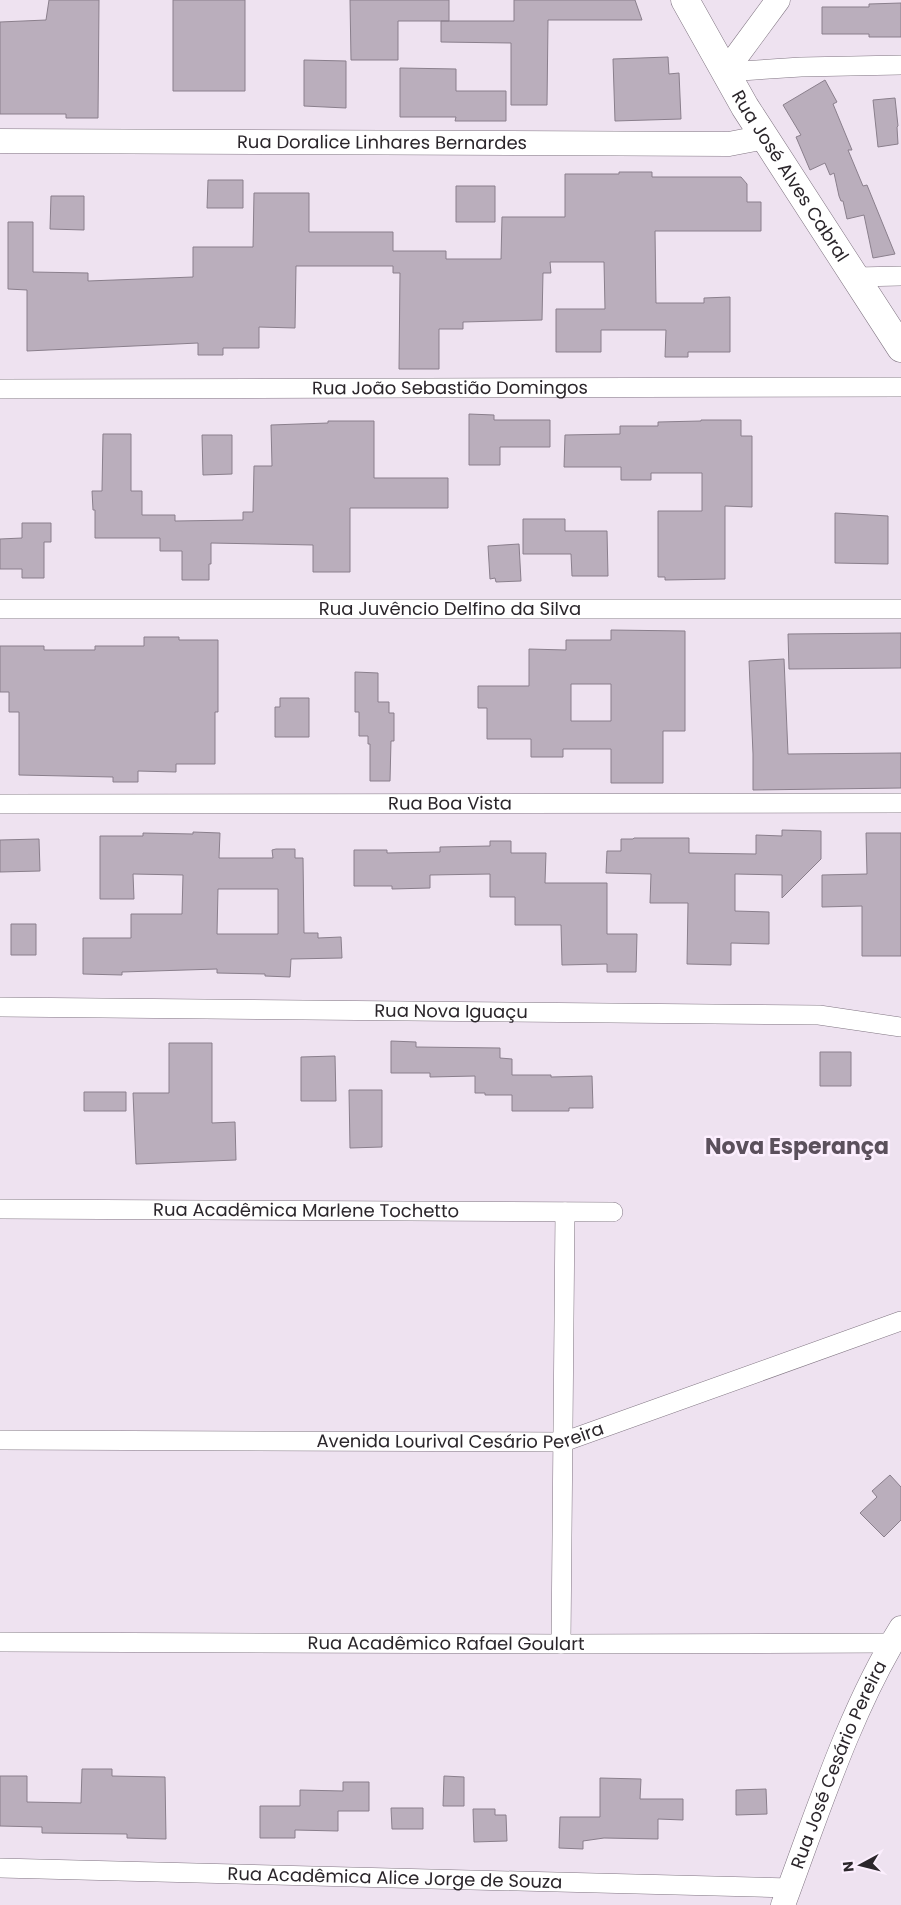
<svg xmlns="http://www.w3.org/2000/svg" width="901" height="1905" viewBox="0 0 901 1905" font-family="Poppins,sans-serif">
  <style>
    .building { fill: #baaebc; stroke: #8a7f8c; fill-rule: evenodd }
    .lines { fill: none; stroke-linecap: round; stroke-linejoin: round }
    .minor-casing { stroke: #807582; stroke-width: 20 }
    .tertiary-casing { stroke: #807582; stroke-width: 25 }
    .secondary-casing { stroke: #807582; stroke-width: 29 }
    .minor { stroke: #fff; stroke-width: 19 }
    .tertiary { stroke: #fff; stroke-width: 24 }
    .secondary { stroke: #fff; stroke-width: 28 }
    .labels { text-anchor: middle; stroke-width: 5; stroke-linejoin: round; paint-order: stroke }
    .street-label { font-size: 18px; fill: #2b262b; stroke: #fceffe }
    .district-label { font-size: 22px; font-weight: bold; fill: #5b505c; stroke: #fceffe }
  </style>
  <rect width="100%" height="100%" fill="#eee2f0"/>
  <path class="building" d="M49,0H99L98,118H66V114H0V22L46,20Z
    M173,0H245V91H173Z
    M350,0H449V21H398V60H351Z
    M514,0H635L642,20H548L547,105H511V43L441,42V21H514Z
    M901,3V37H869V34H822V7H869V4Z
    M668,57L669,74L679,73L681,119L615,121L613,59Z
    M304,60L346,61V108L304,106Z
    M400,68L456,69V91H506V121H455L456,117H400Z
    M825,80L837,102L833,104L852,150H848L863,186L867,185L895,254L873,258L864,215L847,219L843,201H841L839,196L834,173L830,175L825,163L810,170L796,137L801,135L783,105Z
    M895,98L898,126L897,127L898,144L878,147L873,100Z
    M619,172H652V177H741L747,184V202H761V231H655L656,303H704V298L730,297V352H688V357H665L666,330H601V352H556V309H605L604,262H550L551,273H543L542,320L463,322V329H439V369H399L400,273H393V266H296L295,328L259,327V348H223V355H198V343L27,351V290L8,289V222H33V272L88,273V281L193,277V247H253L254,193H309V232H393V251H446V259H501L502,217H565V174H619Z
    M208,180H243V208H207Z
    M456,186H495V222H456Z
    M51,196H84V230L50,229Z
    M469,414L494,415V420H550V447H500V465H469Z
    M701,420H741V436H752V507L725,506V579L665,580V577H658V511H702V473H651V480H621V467H564L565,435L620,434V426H658V422L701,421Z
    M328,421H374V478H448V508H350V572H313V545L211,543V564H209V580H182V551H160V538H95V510H93L92,491H102L103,434H131V491H142V515H175V521L243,520V512H253L254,466H272L271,425L328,423Z
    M202,435H232V474L203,475Z
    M835,513L888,516V564L835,563Z
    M523,519H565V531H607L608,576H572L571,554H523Z
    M22,523H51V542H44V578H22V569H0V539L22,538Z
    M519,544L521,581L496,582L495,578L490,579L488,546Z
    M611,630L685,631V731H663V783H611V749H563V757H531V739H487V708H478V686H529V649L566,650V640H611ZM571,684H611V721H571Z
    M901,633V668L789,669L788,634Z
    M144,637H179V640H218V712H215V764H176V772L138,771V782H113V777L19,775V712H9V692H0V646H44V650H95V646H144Z
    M784,659L788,754L901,753V788L753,790V754L749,661Z
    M355,672L378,673V702H389V713H394V741H391L390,781H370V744H368V736H359V712H355Z
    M280,698H309V737H275V707H280Z
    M782,830L821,831V859L782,898V875L735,874V911L769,912V944L731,943V965L687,964L688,903H650L651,874L606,873L607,851H621V839H633L634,838H689V853L756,854V835L782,836Z
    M193,832L220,833L219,858H273L272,850L276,849H295V858H303L304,933H318V938L341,937L342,958L291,959L290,977L265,976V974L217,973V969L122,972V975L83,974V938H131V914H182L183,875L133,874L134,899H100V836H143V833L193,834ZM218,889H278V934H217Z
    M866,833H901V956H862V906L822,907V875L867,874Z
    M39,839L40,871L0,872V840Z
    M490,841H511V853H546L545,883H607V934H637L636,972H607V964L562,965L561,925H515V897H490V874L430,875V888L392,889V886H354V850H387V853L440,852V847L490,846Z
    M11,924H36V955H11Z
    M391,1041L416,1042V1047L500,1048V1058L512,1059V1075H551V1077L592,1076L593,1108H569V1111H512V1095H485V1093H475V1076L430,1077V1073H391Z
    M169,1043H212V1123L235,1122L236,1160L136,1164L133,1093H169Z
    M820,1052H851V1086H820Z
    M335,1056L336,1101H301V1057Z
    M349,1090H382V1147L350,1148Z
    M84,1092H126V1111H84Z
    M890,1475L901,1487V1520L884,1537L860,1513L877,1497L872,1491Z
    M82,1769H112V1776L165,1777L166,1839L127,1838V1834L42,1833V1827L0,1826V1776H27V1802L81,1803Z
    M444,1776L464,1777V1806H443Z
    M600,1778L641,1779L640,1799H683V1820L658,1819V1839L604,1838L583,1841V1849L559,1848L560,1817H600Z
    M343,1782H369V1811H338V1831L295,1830V1838H260V1806H300V1790L343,1791Z
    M766,1789L767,1814L736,1815V1790Z
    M391,1808H423V1829H392Z
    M473,1809H495V1815H506L507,1841L474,1842Z"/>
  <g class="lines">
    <g class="minor-casing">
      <g id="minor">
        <path d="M725,72L801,67L901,65"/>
        <path d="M856,277L901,276"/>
        <path id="s1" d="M0,389L901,387"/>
        <path id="s2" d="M0,609H901"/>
        <path id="s3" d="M0,804L901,803"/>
        <path id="s4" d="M0,1007L819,1015L901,1027"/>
        <path id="s5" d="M0,1209L613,1212"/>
        <path id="s6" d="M0,1440L563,1442L901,1321"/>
        <path id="s7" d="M0,1642L561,1644L892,1643"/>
        <path d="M561,1644L565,1212"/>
        <path id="s8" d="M0,1868L790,1888"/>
      </g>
    </g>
    <g class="tertiary-casing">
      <g id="tertiary">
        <path d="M725,72L778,0"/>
        <path id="s9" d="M0,141L729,144L765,137"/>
        <path id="s10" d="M783,1905C817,1814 850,1710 901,1628"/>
      </g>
    </g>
    <g class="secondary-casing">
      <g id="secondary">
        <path id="s11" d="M685,0L745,107L901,348"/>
      </g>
    </g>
    <use href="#minor" class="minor"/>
    <use href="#tertiary" class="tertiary"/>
    <use href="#secondary" class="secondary"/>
  </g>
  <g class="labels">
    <g class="street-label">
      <text dy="6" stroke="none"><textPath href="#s9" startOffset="382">Rua Doralice Linhares Bernardes</textPath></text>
      <text dy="6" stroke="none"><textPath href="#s11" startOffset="205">Rua José Alves Cabral</textPath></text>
      <text dy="6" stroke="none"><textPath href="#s1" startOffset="450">Rua João Sebastião Domingos</textPath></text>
      <text dy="6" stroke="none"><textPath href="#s2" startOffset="450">Rua Juvêncio Delfino da Silva</textPath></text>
      <text dy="6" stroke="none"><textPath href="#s3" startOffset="450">Rua Boa Vista</textPath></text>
      <text dy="6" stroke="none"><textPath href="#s4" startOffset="451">Rua Nova Iguaçu</textPath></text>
      <text dy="6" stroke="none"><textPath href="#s5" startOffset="306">Rua Acadêmica Marlene Tochetto</textPath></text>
      <text dy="6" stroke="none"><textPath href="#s6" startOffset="461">Avenida Lourival Cesário Pereira</textPath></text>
      <text dy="6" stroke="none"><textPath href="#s7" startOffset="446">Rua Acadêmico Rafael Goulart</textPath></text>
      <text dy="6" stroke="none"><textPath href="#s10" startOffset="151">Rua José Cesário Pereira</textPath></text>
      <text dy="6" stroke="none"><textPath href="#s8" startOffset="395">Rua Acadêmica Alice Jorge de Souza</textPath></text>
    </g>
    <g class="district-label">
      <text x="797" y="1154">Nova Esperança</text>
    </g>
  </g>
  <g transform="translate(861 1865) rotate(263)" stroke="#fceffe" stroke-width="4" paint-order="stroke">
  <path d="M0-4L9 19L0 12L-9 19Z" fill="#2b262b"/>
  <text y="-8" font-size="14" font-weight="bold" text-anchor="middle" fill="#2b262b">N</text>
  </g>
</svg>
